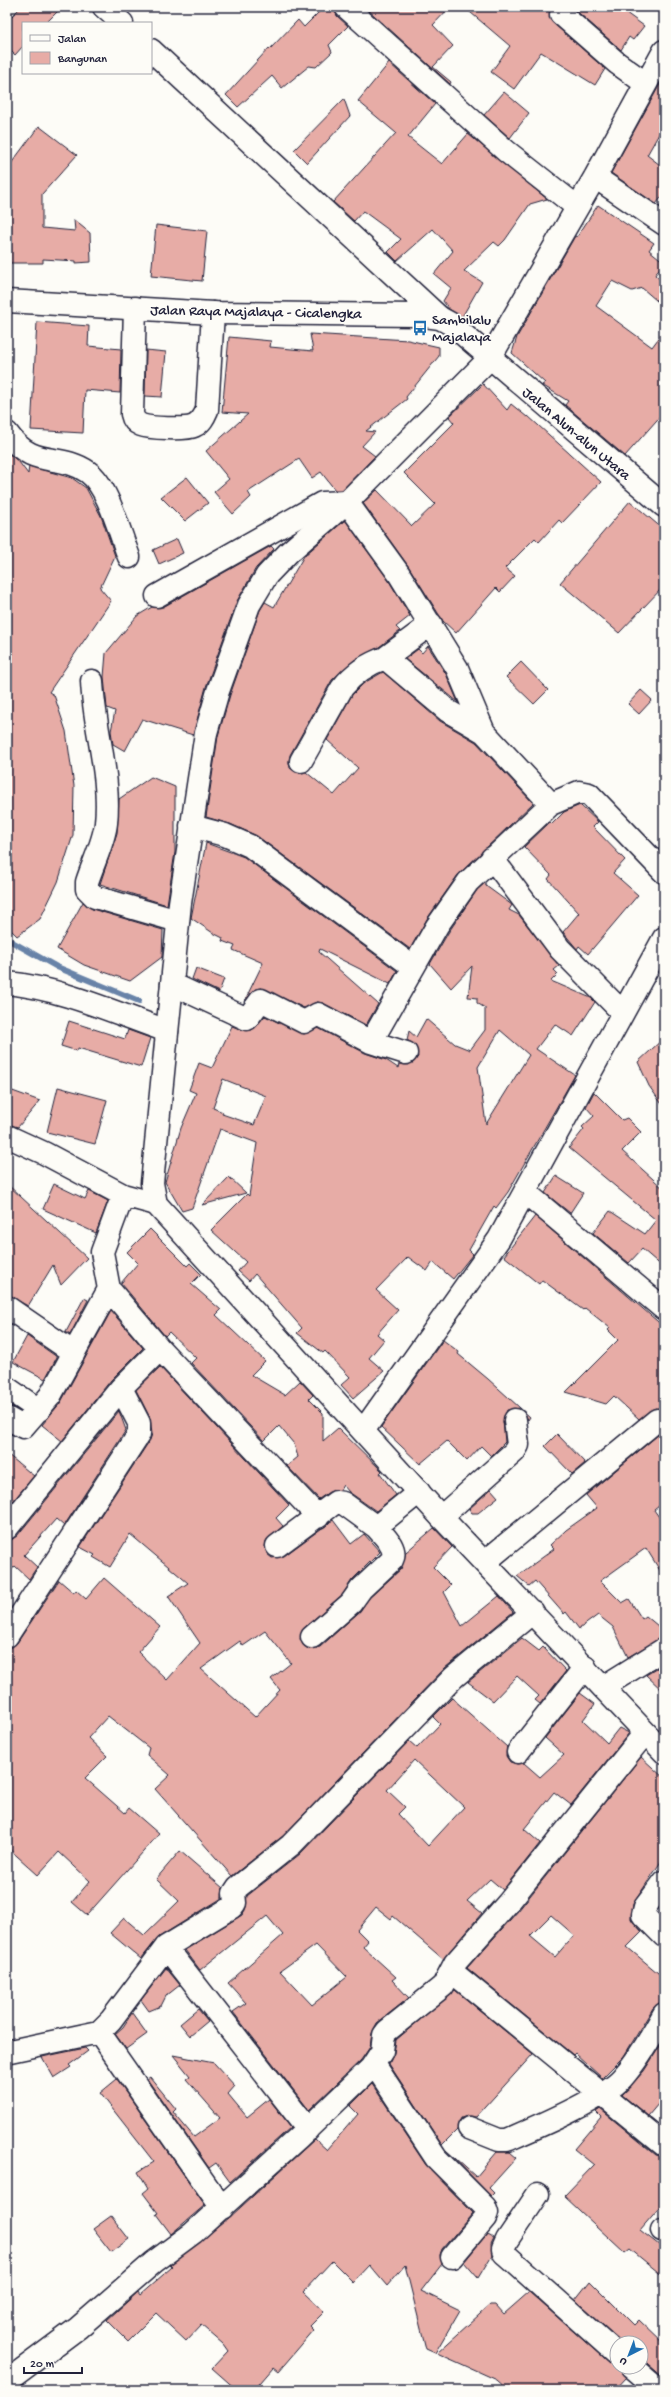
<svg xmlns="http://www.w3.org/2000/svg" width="671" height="2397" viewBox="0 0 671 2397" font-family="'Gochi Hand',sans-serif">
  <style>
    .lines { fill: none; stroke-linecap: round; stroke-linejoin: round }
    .stream { stroke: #6883a8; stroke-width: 6 }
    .building { fill: #e7aca6; stroke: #22223b; fill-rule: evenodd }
    .street-casing { stroke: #22223b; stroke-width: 25 }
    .secondary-casing { stroke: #22223b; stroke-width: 25 }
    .primary-casing { stroke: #22223b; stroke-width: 25 }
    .street { stroke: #fdfcf7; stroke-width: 22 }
    .secondary { stroke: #fdfcf7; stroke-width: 22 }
    .primary { stroke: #fdfcf7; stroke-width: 22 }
    .labels { text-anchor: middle; stroke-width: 3.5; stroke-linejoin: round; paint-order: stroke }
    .street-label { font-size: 15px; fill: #22223b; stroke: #fdfcf7 }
    .poi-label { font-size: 15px; fill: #22223b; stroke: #fdfcf7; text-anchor: start }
  </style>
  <rect width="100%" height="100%" fill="#fdfcf7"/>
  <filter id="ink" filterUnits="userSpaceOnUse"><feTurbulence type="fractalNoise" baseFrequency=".025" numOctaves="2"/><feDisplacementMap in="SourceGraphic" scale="8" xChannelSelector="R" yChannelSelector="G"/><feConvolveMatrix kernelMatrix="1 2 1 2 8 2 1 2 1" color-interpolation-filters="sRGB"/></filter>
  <g filter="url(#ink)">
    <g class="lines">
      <path class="stream" d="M7,939L57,967L139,1001"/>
    </g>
    <path class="building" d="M21,7H62L46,23H23V46L15,55L7,47V21Z
      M324,7H334L337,16L348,26L329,45L332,52L316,67L309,66L282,88L272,76L238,107L226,95L269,48L270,49L298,20L304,27Z
      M365,7H450L433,25L453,46L433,67L451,82L450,84Z
      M464,7H551L549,18L553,23L605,69L595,85L541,52L514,89L491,72L510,46Z
      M572,7H618L644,26L633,40L629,37L621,50Z
      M389,63L435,104L408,137L442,164L468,134L547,199L530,204L505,240L499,246L494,242L464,271L482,282L462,317L449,309L443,301L451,288L434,274L453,251L433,229L397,261L388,252L401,239L363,211L354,221L333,202L396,133L358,101Z
      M664,77V125L647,155L664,168V194L656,204L611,173Z
      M504,92L529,113L510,138L484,115Z
      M344,99L350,116L307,163L294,150Z
      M39,126L77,155L42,194V228L75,231L74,220L90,233L91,262L76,263V261L43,259V263H7V169Z
      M598,205L654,243L649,250L664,262L655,275L664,283V307L642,288L632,291L612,281L596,306L652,347L664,331V412L625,456L565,405L568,401L542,385L545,383L512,353L517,337L575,236L577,237Z
      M156,225L207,231L202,281L151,276Z
      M37,322L89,326L88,346L121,349L120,393L85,390L83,433L31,430Z
      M310,334L408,340L439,347V356L406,397L407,399L366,431L375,432L362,446L375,456L342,490H335L321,472L312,478L299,459L248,492L251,497L233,514L214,492L229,479L206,451L248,414L222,412L229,337L271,341L270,347L313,351Z
      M146,350L166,352L162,397L145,396Z
      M483,384L507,410L511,404L527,417L528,416L601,482L562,523L559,520L539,542L535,538L505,568L515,576L500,592L496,588L456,633L443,621L409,567L363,503L377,490L412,526L435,504L404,473L454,423L449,417Z
      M7,452L19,462L28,474L29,466L72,478L86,488L101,516L115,556L100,588L111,601L49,692L54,695L66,731L74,786L73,835L58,882L40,919L17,936L7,926Z
      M187,477L208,503L185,521L161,497Z
      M630,501L664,530V586L619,633L560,583Z
      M345,520L389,581L410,616L396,627L400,631L379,647L354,660L332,680L290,755L289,762L290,768L295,772H306L334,795L358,768L327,740L352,695L364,683L383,672L440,721L476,742L533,803L458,875L427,919L410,949L257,836L230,824L206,817L218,736L230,695L260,610L265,602L274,607L304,556Z
      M177,539L183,553L159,564L153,550Z
      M271,546L274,549L256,568L237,601L206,687L193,735L142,719L125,751L113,744L111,731L115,711L107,708L104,677L106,653L137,616L152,607H163Z
      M428,646L446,674L458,702L405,659L418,649L422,653Z
      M521,662L548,690L534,704L506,677Z
      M641,690L652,700L639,714L628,704Z
      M151,777L175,787V852L167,905L100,884L117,833L119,799Z
      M580,805L598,822L593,827L625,860L613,873L638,895L588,954L579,946L577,949L563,932L579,913L548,879L551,875L524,847L550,822L552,824L564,812Z
      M206,843L244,857L397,971L390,984L320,949L319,952L378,1004L366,1025L323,1003L317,1002L304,1008L261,988L255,989L244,1002L263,963L233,950L235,946L222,941L223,938L213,933L191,918Z
      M485,883L486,886L512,905L509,910L519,915L559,966L554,970L558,974L551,981L591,998L595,1002L573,1036L555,1024L536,1049L575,1075L508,1192L496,1208L494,1206L469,1250L473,1254L472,1255L453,1279L433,1262L427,1271L408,1257L376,1290L398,1310L377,1334L384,1340L369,1358L384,1371L353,1398L341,1385L350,1377L325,1351L323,1353L297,1333L302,1328L255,1274L249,1281L238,1271L246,1262L211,1230L247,1194L249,1196L257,1143L220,1129L192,1208L182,1211L165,1182L181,1128L196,1093L189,1090L199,1063L212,1068L232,1026L242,1030H252L265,1016L304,1034L318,1028L365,1053L386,1060L398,1068L399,1064L409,1065L418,1057L415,1045L407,1040L409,1031L416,1037L426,1019L455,1044L470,1050L485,1030V1008L477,1003V998L468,997L472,966L451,988L430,964L448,933L477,890ZM500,1030L529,1055L486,1124L478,1067ZM223,1079L266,1096L254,1125L222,1114L223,1112L213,1108Z
      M83,902L92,909L163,930L162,957L130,981L84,965L57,949Z
      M196,968L224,979L219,992L192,979Z
      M69,1021L125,1039L128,1030L150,1038L141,1067L78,1048L77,1051L61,1046Z
      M664,1038V1107L649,1086L638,1062Z
      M58,1087L107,1100L95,1144L47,1132Z
      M7,1089L40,1101L18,1127L7,1124Z
      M594,1092L622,1120L627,1118L641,1132L622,1151L664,1189V1268L642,1249L629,1263L593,1233L610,1211L645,1234L656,1220L569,1148L584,1129L582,1127L594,1116L586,1107Z
      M556,1176L583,1193L570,1213L545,1193Z
      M229,1177L246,1193L202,1205Z
      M7,1184L87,1258L61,1285L53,1265L28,1306L7,1295Z
      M54,1184L85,1199L89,1191L108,1201L96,1233L43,1209Z
      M535,1216L664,1327V1410L655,1408L639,1419L614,1396L606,1404L566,1392L618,1340L608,1330L610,1328L585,1308L583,1310L542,1280L539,1284L504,1256Z
      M150,1229L187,1266L190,1263L201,1274L191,1284L221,1310L216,1315L265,1361L251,1375L285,1395L300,1381L313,1395L309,1399L323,1413V1441L338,1428L382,1471L380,1473L396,1495L376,1511L349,1492L343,1485L340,1490L329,1492L319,1499L287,1466L298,1457L294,1444L279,1426L264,1441L191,1363L196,1358L169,1332L165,1336L121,1283L138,1263L127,1252Z
      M84,1298L88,1300L70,1335L66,1332Z
      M111,1311L143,1348L111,1380L62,1441L42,1425L61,1402Z
      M27,1336L57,1357L45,1379L13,1362Z
      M443,1340L459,1352L458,1354L488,1379L530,1417L528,1420L525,1413L520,1408L507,1410L503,1421L505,1442L491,1456L481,1446L467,1461L447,1441L420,1464L381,1427Z
      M160,1367L289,1505L276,1518L283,1526L266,1541L265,1548L267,1554L272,1558L284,1556L333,1520L351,1544L364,1534L380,1552L352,1580L342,1595L304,1628L300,1639L303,1645L308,1649L320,1647L359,1612L370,1597L401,1569L406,1552L434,1528L452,1547L433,1567L451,1585L444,1592L462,1626L499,1596L513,1612L445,1668L283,1836L232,1876L155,1789L170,1775L147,1755L149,1748L108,1716L88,1738L107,1756L85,1778L125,1813L129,1808L159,1834L87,1915L72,1902L90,1881L59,1852L38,1875L7,1847V1648L17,1643L59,1580L74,1593L76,1590L86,1599L104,1578L160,1627L138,1652L167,1680L200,1643L168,1596L188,1583L130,1534L110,1567L93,1557L95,1555L80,1547L150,1440L152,1434L150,1418L136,1390ZM265,1631L291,1663L271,1679L280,1690L255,1717L201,1669L240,1641L243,1646Z
      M119,1411L126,1430L64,1526L56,1519L24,1555L37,1567L29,1579L15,1566L7,1575V1540L9,1541L17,1536Z
      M664,1430V1502L654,1510L664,1524V1577L646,1548L600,1581L622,1603L629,1599L642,1619L646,1616L658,1626L663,1637L628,1657L613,1627L598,1615L579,1629L566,1612L564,1614L535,1581L529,1586L517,1576L554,1549L550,1545L566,1530L597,1508L586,1495Z
      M557,1434L585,1463L572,1474L545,1446Z
      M7,1454L34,1476L7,1508Z
      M491,1489L498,1497L478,1513H472L469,1509Z
      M522,1638L539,1651L543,1647L566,1671L540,1704L535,1700L539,1696L517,1676L493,1701L468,1682Z
      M664,1664V1692L646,1675Z
      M580,1693L595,1704L583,1720L607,1743L619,1728L629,1733L571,1805L554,1792L524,1829L540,1843L503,1890L490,1879L467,1901L482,1913L443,1959L393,1916L391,1919L376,1907L357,1930L368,1941L363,1947L396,1977L392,1980L409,1998L377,2023L372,2033L370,2047L361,2060L309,2110L233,2012L246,2003L228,1983L283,1935L267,1916L200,1970L185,1950L242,1915L245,1910L247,1896L300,1854L409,1741L417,1748L440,1724L433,1717L452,1698L507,1747L506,1756L510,1762L517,1764L524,1763L540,1777L564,1755L545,1738ZM414,1760L464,1807L428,1846L398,1814L405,1807L387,1790ZM316,1945L347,1977L312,2005L280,1971Z
      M641,1757L664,1778V1857L633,1904L631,1919L642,1932L627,1947L664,1978V2002L653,2008L624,2056L602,2078L575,2053L573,2055L467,1968L518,1911ZM551,1915L574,1935L555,1957L530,1936Z
      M180,1851L223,1888L222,1898L159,1937L141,1959L110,1933L124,1918L144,1935L179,1901L156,1879Z
      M166,1968L180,1985L166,1996L161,2006L149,2011L141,2000Z
      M455,1990L533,2054L476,2117L468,2116L461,2118L457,2130L442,2145L389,2064L394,2053L396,2040Z
      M198,2009L208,2021L190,2036L180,2024Z
      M132,2013L147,2034L126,2049L115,2034L123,2027Z
      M664,2040V2097L648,2116L622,2095L644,2071Z
      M85,2048L88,2051L69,2065L71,2067L54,2078L42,2057Z
      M173,2055L214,2063L235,2086L228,2094L247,2117L269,2099L291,2127L230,2182L216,2163L209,2168L147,2079L150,2077L176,2109L173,2112L194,2137L220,2118L186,2079L190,2076Z
      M117,2079L205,2205L171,2234L156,2214L158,2213L143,2193L148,2189L138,2172L154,2162L100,2093Z
      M372,2084L426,2165L473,2213L442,2249L440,2255L442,2264L421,2291L460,2310L435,2353L426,2349L405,2265L387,2286L369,2265L353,2282L332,2261L303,2292L324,2312L310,2326L314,2330L278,2372L273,2368L254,2390H237L212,2368L228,2351L223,2344L201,2325L186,2341L156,2313L128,2341L107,2320L138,2292L140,2295L172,2267L170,2265L229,2218L315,2139L327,2150L358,2114L350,2106Z
      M600,2109L656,2155L664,2157V2202L640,2230L664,2249V2277L630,2249L625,2253L564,2196L594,2165L574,2149L601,2117L596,2112Z
      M446,2150L476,2177L497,2152H509L516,2158L489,2188L494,2193L491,2196Z
      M111,2216L129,2239L111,2252L93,2229Z
      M487,2234L494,2238L491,2244L492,2255L478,2278L464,2262Z
      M590,2281L634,2325L639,2320L664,2344V2378L641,2358V2343H623L575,2300Z
      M529,2292L609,2363L620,2367L626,2378L615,2390H508L497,2380L437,2353L490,2305H496L504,2314Z"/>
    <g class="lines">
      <g class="street-casing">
        <path id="street" d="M104,7L122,23
          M346,7L506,151L577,207
          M561,14L617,63L645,83
          M151,50L440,318
          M135,308L132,414C133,419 136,423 141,425C149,428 186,430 194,426C201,423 204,417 207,410L213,313
          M7,433C33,470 60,452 88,472C108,486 120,534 129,557
          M157,596L322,503L347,502L399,574L457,668L484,732L551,804
          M385,658L431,624
          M92,681C94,729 111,775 106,823C104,842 93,863 87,882V889L95,897L178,921
          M301,761L342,688C354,673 367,664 385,658L448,711L484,732
          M191,826L225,835L250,846L413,967
          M492,858L560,949L622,1012
          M7,983C61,988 115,1013 167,1031
          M172,984L247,1019L261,1000L304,1022L318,1014L371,1042L406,1053
          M371,1042L437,926L468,882L551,804L579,792L589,794L664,872
          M7,1136L44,1153L123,1195L156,1204
          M525,1192L664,1309
          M123,1195L102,1252L109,1289L160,1349L318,1517
          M7,1307L74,1353
          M7,1388L39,1410
          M7,1418L23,1427L50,1396L109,1289
          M363,1431L499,1239L664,938
          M441,1517L514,1452L518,1445L515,1420
          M7,1528L121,1388L160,1349
          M277,1546L336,1502L343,1503L376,1527L419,1492
          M485,1562L657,1420
          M7,1636L139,1434V1423L121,1388
          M312,1637L351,1603L361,1589L392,1560C398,1548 384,1536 376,1527
          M603,1687L664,1649
          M518,1752L585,1667
          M664,1882L645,1907L643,1915L664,1936
          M166,1947L308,2129
          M451,1971L664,2145
          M99,2032L111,2020L166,1947L232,1907L235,1903L234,1893L238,1887L291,1845L454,1677L533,1612
          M10,2051L99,2032L222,2208
          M374,2064L436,2158L485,2207L487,2213L485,2218L452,2257
          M469,2128L499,2140H507C535,2128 602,2100 622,2078C639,2059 652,2036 664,2014
          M538,2194L507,2240L503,2249L504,2253L617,2354
          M662,2230L664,2231
          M632,2367L659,2390
          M7,2381L78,2328L154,2262L193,2233L299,2137L371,2068L382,2051L384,2035L387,2031L443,1986L455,1963L508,1903L645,1733"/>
      </g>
      <g class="secondary-casing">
        <path id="secondary" d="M664,51L595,177L490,358L347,502L288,553L267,575L249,605L218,691L206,733L180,903L152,1183L156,1204L441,1517L664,1752
          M595,177L664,224"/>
      </g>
      <g class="primary-casing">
        <path id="primary" d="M7,301L213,313L417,315L440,318L451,324L664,506"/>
      </g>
      <use href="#street" class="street"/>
      <use href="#secondary" class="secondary"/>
      <use href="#primary" class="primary"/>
    </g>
  </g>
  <defs>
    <g id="bus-bare" transform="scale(1.2)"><path d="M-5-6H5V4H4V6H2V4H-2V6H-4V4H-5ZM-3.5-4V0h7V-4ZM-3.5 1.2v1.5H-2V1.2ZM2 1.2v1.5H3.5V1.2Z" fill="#1f6fb2" stroke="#fdfcf7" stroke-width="2.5" paint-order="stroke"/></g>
  </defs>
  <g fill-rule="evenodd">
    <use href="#bus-bare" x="420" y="328"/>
  </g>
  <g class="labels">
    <g class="street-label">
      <text transform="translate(256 311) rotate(1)" y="5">Jalan Raya Majalaya - Cicalengka</text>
      <text transform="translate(577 433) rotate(40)" y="5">Jalan Alun-alun Utara</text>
    </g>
    <g class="poi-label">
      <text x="432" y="324">Sambilalu<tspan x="432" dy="17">Majalaya</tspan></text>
    </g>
  </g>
  <rect width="671" height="2397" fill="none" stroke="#fdfcf7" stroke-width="24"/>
  <rect x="12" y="12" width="647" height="2373" fill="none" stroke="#22223b" stroke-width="1.5" filter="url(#ink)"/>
  <rect x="22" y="22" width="130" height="52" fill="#fdfcf7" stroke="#a5a5ac"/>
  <rect x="30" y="35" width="20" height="6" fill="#fdfcf7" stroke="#a5a5ac"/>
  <text x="58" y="42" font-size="12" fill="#22223b">Jalan</text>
  <rect x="30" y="52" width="20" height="12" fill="#e7aca6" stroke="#a5a5ac"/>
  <text x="58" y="62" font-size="12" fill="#22223b">Bangunan</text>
  <g transform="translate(629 2355) rotate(222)"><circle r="19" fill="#fdfcf7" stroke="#a5a5ac"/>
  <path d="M0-3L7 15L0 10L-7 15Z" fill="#1f6fb2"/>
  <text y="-6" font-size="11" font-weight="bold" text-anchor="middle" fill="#22223b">U</text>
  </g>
  <path d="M24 2367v6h58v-6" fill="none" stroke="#22223b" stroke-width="2"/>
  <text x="30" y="2367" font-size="12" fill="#22223b" stroke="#fdfcf7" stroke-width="3" paint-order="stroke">20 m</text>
</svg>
